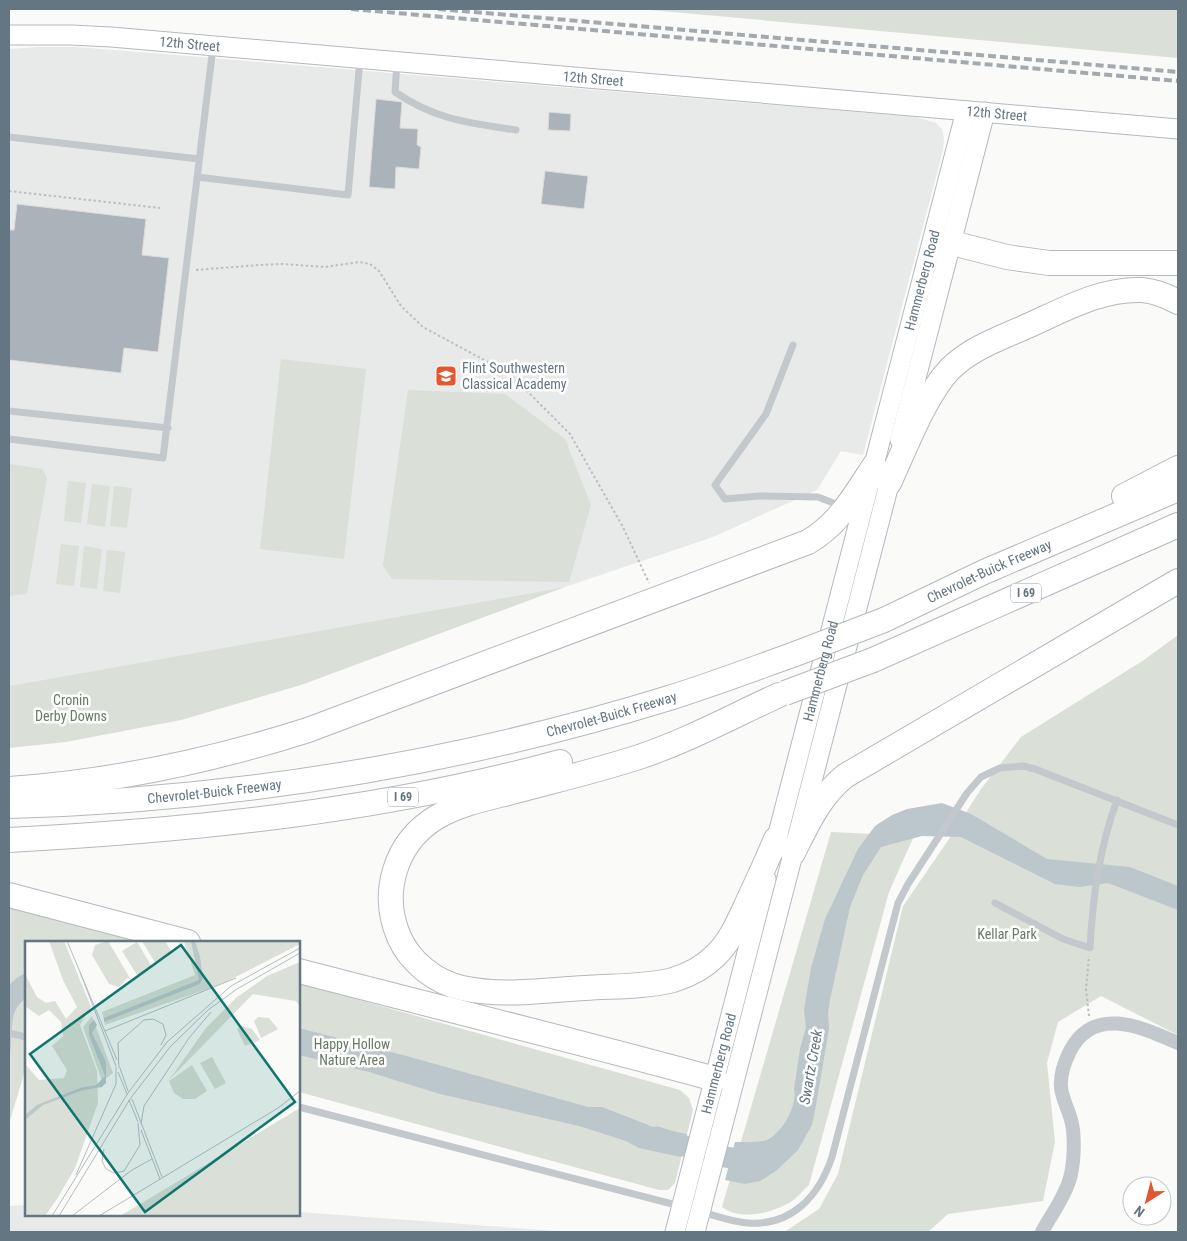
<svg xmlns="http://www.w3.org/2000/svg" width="1187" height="1241" viewBox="0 0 1187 1241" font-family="'Roboto Condensed',sans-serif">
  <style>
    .built { fill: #e8e9e9 }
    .green { fill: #dadfd7 }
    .water { fill: #bbc7cb }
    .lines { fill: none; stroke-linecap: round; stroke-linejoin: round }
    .river { stroke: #bbc7cb; stroke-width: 21 }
    .building { fill: #aab3b9; stroke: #dcdcda }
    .secondary-casing { stroke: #b3babf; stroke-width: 21 }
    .highway-casing { stroke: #b4b9bd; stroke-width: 26 }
    .path { stroke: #bbbfc2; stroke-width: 2; stroke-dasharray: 2.5 2.5; stroke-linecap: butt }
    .lane { stroke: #c3c8cc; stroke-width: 7 }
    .street { stroke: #c3c8cc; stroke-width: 14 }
    .secondary { stroke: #fff; stroke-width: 19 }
    .highway { stroke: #fff; stroke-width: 24 }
    .rail { stroke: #a2aab0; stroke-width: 4; stroke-dasharray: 8 4; stroke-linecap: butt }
    .highway-bridge-casing { stroke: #b4b9bd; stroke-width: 26; stroke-linecap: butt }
    .highway-bridge { stroke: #fff; stroke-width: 24 }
    .labels { text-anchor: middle; stroke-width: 5; stroke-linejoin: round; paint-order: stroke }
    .shield { fill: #fff; stroke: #939fa8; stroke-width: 1 }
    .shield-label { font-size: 12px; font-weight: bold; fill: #657683 }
    .street-label { font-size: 14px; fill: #657683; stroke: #fff }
    .poi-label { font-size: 14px; fill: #657683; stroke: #fff; text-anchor: start }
    .park-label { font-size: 14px; fill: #687a64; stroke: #fff }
    .water-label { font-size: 15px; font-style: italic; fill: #60757c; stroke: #fff }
    .inset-road { fill: none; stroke: #b5bdc2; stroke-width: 1 }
    .view { fill: #0f766e; fill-opacity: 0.15; stroke: #0f766e; stroke-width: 2.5 }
    .inset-edge { fill: none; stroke: #657683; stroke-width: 2.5 }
  </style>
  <rect width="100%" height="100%" fill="#fafaf8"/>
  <path class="built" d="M38,47H77L177,55L916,117L936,123L942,129L944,138L943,150L863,455L841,451L817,490L713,537L565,587L9,686V49Z
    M26,1205V1215H299V1212L570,1232H9V1206Z"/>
  <path class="green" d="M639,9H1178V58Z
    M281,359L366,369L344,559L260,549Z
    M408,390L505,394L565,439L591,505L569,582L392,579L383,566Z
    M9,464L42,469L47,478L27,594L9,596Z
    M68,481L86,483L81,523L64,521Z
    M92,484L110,486L105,527L87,524Z
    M114,486L132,488L127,528L110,526Z
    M61,544L79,546L74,586L56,584Z
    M84,546L102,549L97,589L80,587Z
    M107,550L125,552L120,593L103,591Z
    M565,587L301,685L181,720L66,742L9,748V686Z
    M1178,635V1035L1101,996L1058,1022L1047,1063L1055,1142L1043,1201L948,1214L928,1232H780L786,1231L819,1209L838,1174L903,906L947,842L981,789L1021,737L1144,660Z
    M831,832L914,836L889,892L809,1185C802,1191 794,1202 785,1205C767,1214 739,1220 722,1207Z
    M9,905L147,942H26V1067L9,1124Z
    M299,983L680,1090L689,1098L693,1110L675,1183L668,1190H659L299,1092Z"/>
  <path class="water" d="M942,803L971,814L1047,859L1130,867L1178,886V910L1108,883L1079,887L1055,884L961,837L922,836L881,847L863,875L850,907L830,1000L828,1013L829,1029L816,1105L812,1125L798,1150L776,1171L760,1181L745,1184L725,1180L735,1142C745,1142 758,1143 767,1140C782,1133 798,1105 794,1089L800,1049L806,1027L804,1010L811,968L825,919L858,849L875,826L892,815L907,809Z
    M26,973V999C6,1009 14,1040 9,1058V985L18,977Z
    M299,1028L410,1057L588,1107H602L656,1128L687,1134L681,1157L639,1148L626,1141L579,1126L440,1094L369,1072L299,1055Z"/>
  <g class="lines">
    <path class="river" d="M657,1137C690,1147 724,1162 759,1159"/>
  </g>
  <path class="building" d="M376,99L402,102L400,128L418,129L417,145L421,147L419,169L396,167L395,189L369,187Z
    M549,112L571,114L570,131L548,130Z
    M545,171L588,176L584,209L541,204Z
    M17,204L146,219L142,255L169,258L158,352L124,348L121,373L9,360V230H14Z"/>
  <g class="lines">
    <g class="secondary-casing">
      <g id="secondary">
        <path id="s1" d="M9,35H71L111,37L1178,129"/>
        <path d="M900,440L985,112"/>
        <path id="s2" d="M773,853L966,111"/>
        <path id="s3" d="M675,1232L766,879"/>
        <path d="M695,1232L893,469"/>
      </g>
    </g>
    <g class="highway-casing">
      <g id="highway">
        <path d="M952,243L1007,257L1049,263H1178"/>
        <path d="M889,483C905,449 925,395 950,369C970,349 998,339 1023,328C1060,312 1100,288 1142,290C1155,291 1167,296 1178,302"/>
        <path d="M1124,496L1178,468"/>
        <path id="s4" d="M884,620L984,572L1178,489"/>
        <path d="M873,660L1178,525"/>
        <path d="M9,789C110,782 211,761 308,730L808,542C839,524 855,495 874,466"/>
        <path id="s5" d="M9,806C232,800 455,764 669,698C711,685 753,669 795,654"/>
        <path d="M776,839C768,858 759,878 750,897C740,918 732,940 715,956C703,968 689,975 673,980C645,987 614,986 585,988C545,990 502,997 462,988C435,982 410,962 399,937C380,893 395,842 437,817C461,803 489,798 516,791C557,780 599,770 639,757C687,741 733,716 779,695"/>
        <path d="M9,840C195,830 380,811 560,762"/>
        <path d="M793,853C807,825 819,797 845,776L1178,581"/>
        <path d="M9,895L188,942"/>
        <path d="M299,971C437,1007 577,1041 715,1079"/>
      </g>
    </g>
    <path class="path" d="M9,191L160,208
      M196,270L259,265L283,264L325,267L359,262L370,264L379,271L401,306L423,327L510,374L570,434L623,527L649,583
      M1089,1016L1086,989L1089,956"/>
    <path class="lane" d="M397,62L395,92C436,120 469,123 516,130
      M9,137L199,159
      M197,177L348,195L360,59
      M793,345L766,414L715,485L725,499L759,496L818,497L841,506
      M9,411L168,428
      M9,439L163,458L213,47
      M995,903L1063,939L1090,948C1093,895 1099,850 1117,800
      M9,1033L26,1037
      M299,1107L680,1206
      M702,1212C717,1216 732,1222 748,1223C792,1226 819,1196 832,1157L898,903L908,884L967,793L981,777L1000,768L1023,766L1035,769L1178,825"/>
    <path class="street" d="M1042,1232C1051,1215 1065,1197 1070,1178C1074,1164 1075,1138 1072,1124C1070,1112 1062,1100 1061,1087C1060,1075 1065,1061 1070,1051C1094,1004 1143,1028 1178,1043"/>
    <use href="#secondary" class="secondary"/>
    <use href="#highway" class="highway"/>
    <path class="rail" d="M351,9L1178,81
      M438,9L1178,72"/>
    <g class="highway-bridge-casing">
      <path id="highway-bridge" d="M795,654L884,620
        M785,693L873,660"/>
    </g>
    <use href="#highway-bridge" class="highway-bridge"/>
  </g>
  <defs>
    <g id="school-square" transform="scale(1.125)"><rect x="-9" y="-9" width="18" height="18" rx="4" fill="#e4572e" stroke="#fff"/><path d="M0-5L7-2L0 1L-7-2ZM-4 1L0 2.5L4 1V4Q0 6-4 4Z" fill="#fff"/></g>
  </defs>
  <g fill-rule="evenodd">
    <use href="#school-square" x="446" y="376"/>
  </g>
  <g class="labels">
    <g class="shield">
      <rect x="1011" y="583.5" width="30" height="19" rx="4"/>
      <rect x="388" y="787.5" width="30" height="19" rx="4"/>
    </g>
    <g class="shield-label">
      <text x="1026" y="597">I 69</text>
      <text x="403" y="801">I 69</text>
    </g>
    <g class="street-label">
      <text dy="5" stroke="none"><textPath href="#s1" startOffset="181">12th Street</textPath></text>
      <text dy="5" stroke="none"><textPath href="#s1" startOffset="586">12th Street</textPath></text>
      <text dy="5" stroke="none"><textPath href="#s1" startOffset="991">12th Street</textPath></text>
      <text dy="5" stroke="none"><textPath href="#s2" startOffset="592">Hammerberg Road</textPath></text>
      <text dy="5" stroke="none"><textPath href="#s4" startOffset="116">Chevrolet-Buick Freeway</textPath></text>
      <text dy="5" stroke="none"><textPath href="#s2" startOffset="188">Hammerberg Road</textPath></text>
      <text dy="5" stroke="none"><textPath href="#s5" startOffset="611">Chevrolet-Buick Freeway</textPath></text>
      <text dy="5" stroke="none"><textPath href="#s5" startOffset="206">Chevrolet-Buick Freeway</textPath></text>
      <text dy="5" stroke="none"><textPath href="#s3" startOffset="174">Hammerberg Road</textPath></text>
    </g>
    <g class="poi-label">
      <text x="462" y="373">Flint Southwestern<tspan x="462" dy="16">Classical Academy</tspan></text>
    </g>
    <g class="park-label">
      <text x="71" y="705">Cronin<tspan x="71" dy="16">Derby Downs</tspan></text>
      <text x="1007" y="939">Kellar Park</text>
      <text x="352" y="1049">Happy Hollow<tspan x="352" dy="16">Nature Area</tspan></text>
    </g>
    <g class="water-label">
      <text transform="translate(811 1067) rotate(-80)" y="5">Swartz Creek</text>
    </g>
  </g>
  <g transform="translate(25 941)">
    <rect width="275" height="275" fill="#fafaf8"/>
    <path d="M24,0H39L66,66L55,84L72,130L73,162L50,227L32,258L20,275H0V123L14,139L39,137L42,129L27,105L38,95L36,81L24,69L14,75L0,65V33L12,56L21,62L30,60L41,78L52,66L38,39ZM83,0L106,39L102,37L94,46L84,43L67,14L70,4ZM117,0H140L147,12L131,23ZM159,0H275V3L199,42L80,84L77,71L170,34ZM112,1L127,26L112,34L97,10ZM275,21V66L271,60L228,53L144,139L181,87L211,57L242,35ZM67,75L88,132L77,140L58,86ZM233,76L244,77L253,88L236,97L229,80ZM216,85L227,88L235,99L220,105L212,88ZM187,116L201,142L190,148L175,122ZM167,124L182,150L170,158H158L149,152L144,140ZM275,167V275H95Z" fill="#dadfd7"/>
    <path d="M166,0H170L175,16L178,36L175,43L79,81V77L174,39ZM69,79L72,84L67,92L81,121V142L77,146L58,149L18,164L0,179V174L12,164L55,147L71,144L80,135L64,94V84Z" fill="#bbc7cb"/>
    <path class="inset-road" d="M42,0L92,119M55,31L91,125M80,90L211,37M94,127L93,102L119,79L128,78L138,83L141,94L136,104M95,127L103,150M93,131L102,153M107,158L137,236M104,159L113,181M116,183L119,165L164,97L186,71M116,189L135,238M79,208L77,220L81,228L89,232L99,230L115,204L113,182M51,234L91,143V126M27,275L103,152L142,101L206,45L275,7M34,275L105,158L145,106L183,69L212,48L275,12M47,275L107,229L127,218M74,275L253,167L275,150"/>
    <path class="view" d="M156,4L270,161L120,271L5,113Z"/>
    <rect width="275" height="275" class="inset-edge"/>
  </g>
  <rect width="1187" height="1241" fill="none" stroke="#657683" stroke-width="20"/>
  <g transform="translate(1147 1201) rotate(216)"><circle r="24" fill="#ffffff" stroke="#c1c8cd"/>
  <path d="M0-4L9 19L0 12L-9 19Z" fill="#e4572e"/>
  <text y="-8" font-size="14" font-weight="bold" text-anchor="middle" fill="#657683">N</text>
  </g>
</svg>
